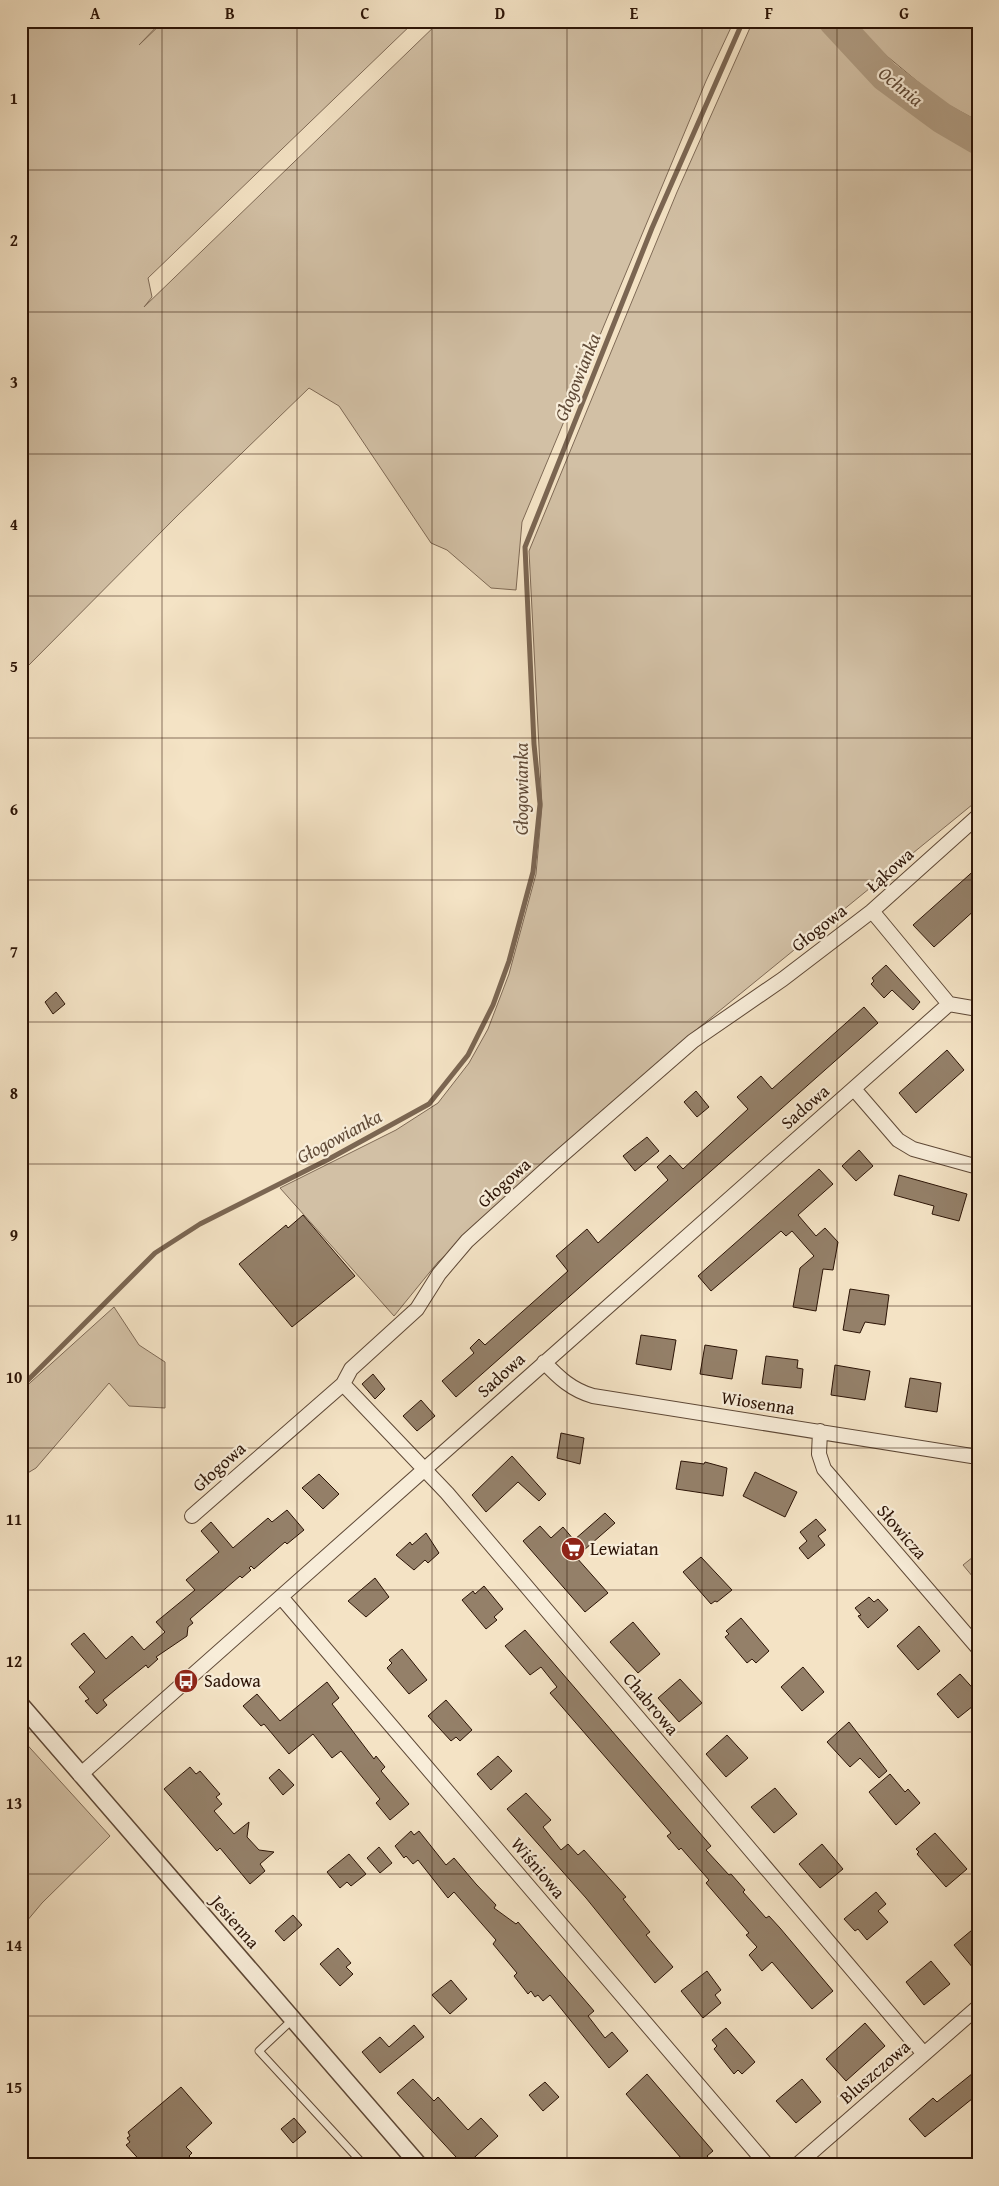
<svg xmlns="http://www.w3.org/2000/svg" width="999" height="2186" viewBox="0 0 999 2186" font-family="'Gentium Book Plus',serif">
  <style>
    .green { fill: #d2c0a5; stroke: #7f6a56 }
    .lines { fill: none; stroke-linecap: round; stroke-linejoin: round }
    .stream { stroke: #7b6652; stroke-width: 5 }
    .river { stroke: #b09d84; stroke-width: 31 }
    .building { fill: #948069; stroke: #2c1406 }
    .service-casing { stroke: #5e4836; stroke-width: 9 }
    .minor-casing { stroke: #5e4836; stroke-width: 16 }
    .tertiary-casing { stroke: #5e4836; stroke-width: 19 }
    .service { stroke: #f8edd9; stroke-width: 7 }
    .minor { stroke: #f8edd9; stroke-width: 14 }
    .tertiary { stroke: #f8edd9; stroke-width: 16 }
    .grid { fill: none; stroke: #2c1406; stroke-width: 1; stroke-opacity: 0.55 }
    .labels { text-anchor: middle; stroke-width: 4.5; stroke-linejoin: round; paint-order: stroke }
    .street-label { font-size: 18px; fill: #2c1406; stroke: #f8edd9 }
    .poi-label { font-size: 18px; fill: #2c1406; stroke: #f8edd9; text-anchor: start }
    .water-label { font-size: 19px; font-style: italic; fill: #614b38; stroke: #f8edd9 }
    .neatline { fill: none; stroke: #2c1406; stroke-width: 2 }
    .grid-label { font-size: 16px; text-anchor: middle; font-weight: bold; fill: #2c1406 }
  </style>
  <rect width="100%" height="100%" fill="#f4e3c5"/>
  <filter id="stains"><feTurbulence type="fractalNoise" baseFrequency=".004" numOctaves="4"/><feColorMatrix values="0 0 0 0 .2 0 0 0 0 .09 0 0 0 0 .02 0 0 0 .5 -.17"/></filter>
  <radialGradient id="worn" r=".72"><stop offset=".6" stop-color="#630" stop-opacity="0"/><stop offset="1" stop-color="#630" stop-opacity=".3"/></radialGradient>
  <path class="green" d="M21,21H162L139,45L164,21H415L148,278L152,297L144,307L440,21H734L706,81L522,522L516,590L491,588L447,550L431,543L339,406L309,388L178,515L21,673Z
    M753,21H825L879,83L914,111L978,149V800L680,1043L438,1262L394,1316L280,1188L396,1130L438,1103L469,1063L488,1029L509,974L536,874L542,806L529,551L677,192Z
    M854,21H978V121L941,101L865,38Z
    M114,1307L139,1345L165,1362V1408L129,1406L109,1383L36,1468L21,1477V1391Z
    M978,1553V1583L963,1565Z
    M21,1738L110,1836L42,1903L21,1928Z"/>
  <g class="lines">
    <path class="stream" d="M21,1387L155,1253L200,1224L329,1159L429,1104L468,1055L493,1005L509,961L533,872L540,804L534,744L525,547L652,228L743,21"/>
    <path class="river" d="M834,21L885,76L942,118L978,139"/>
  </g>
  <path class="building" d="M978,867V907L934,947L913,925Z
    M886,965L920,1002L913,1010L892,990L884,998L871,984L874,981L872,978Z
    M56,992L65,1004L53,1014L45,1002Z
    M864,1007L878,1023L456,1397L442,1381L474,1353L470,1348L479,1339L485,1345L568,1271L556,1256L587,1229L598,1243L668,1180L657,1167L670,1155L683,1169L748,1109L737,1097L761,1076L772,1089Z
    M947,1050L964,1070L916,1113L899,1093Z
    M696,1091L709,1107L697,1117L684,1102Z
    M647,1137L659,1151L635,1171L623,1156Z
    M859,1150L873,1166L856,1181L842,1166Z
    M819,1169L833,1184L798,1215L816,1236L825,1228L838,1242L833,1270L823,1269L816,1311L793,1307L800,1268L814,1256L792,1231L786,1236L781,1231L711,1291L698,1276Z
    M899,1175L967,1194L959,1221L932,1214L934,1206L894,1195Z
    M303,1215L355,1276L292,1327L239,1264L286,1225L288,1228Z
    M850,1289L889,1295L885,1325L865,1322L860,1333L843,1330Z
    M641,1335L676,1340L671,1370L636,1364Z
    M705,1345L737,1350L732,1379L700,1374Z
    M766,1356L798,1360L797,1368L803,1369L801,1388L762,1384Z
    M835,1365L870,1371L865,1400L831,1395Z
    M373,1374L385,1389L375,1399L362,1384Z
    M910,1378L941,1383L937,1412L905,1407Z
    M421,1400L435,1416L417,1431L403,1416Z
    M561,1433L584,1438L580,1464L557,1458Z
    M512,1456L546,1494L539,1501L518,1482L486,1512L472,1495Z
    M681,1461L704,1464L705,1462L727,1468L723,1496L676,1489Z
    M755,1472L797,1492L785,1517L743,1496Z
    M319,1474L339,1494L323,1509L302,1488Z
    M287,1510L304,1530L287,1544L285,1542L254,1569L251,1566L249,1568L251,1570L242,1578L240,1576L190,1619L193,1623L188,1627L187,1636L156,1657L158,1659L148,1668L146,1665L115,1690L103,1700L107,1705L97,1714L85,1701L89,1699L79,1687L95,1672L71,1644L84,1633L106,1659L132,1636L144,1650L165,1632L156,1622L195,1590L186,1580L219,1552L201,1531L211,1522L233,1548L268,1518L272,1522Z
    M605,1513L615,1523L576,1557L608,1593L585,1612L523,1541L540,1526L551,1538L563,1527L574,1540Z
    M816,1519L826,1530L818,1536L825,1545L808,1559L799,1548L807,1541L800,1532Z
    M426,1533L439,1553L428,1563L425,1560L414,1570L396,1555L410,1542L412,1545Z
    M701,1557L732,1590L717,1602L715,1601L711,1604L683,1572Z
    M375,1578L389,1597L366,1617L348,1601Z
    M484,1586L503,1609L494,1617L497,1620L486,1629L462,1600L473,1591L475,1594Z
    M869,1597L874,1602L878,1599L888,1610L868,1628L858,1616L861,1615L855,1608Z
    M741,1618L769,1651L756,1663L752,1659L747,1663L725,1637L729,1634L726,1631Z
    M633,1622L660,1654L638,1673L610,1642Z
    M919,1626L940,1651L918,1670L897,1646Z
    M525,1630L711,1846L706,1850L729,1875L731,1874L745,1890L743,1892L766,1918L769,1916L780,1928L833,1991L812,2009L772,1962L762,1971L749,1955L757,1947L746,1935L749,1933L706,1883L709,1880L681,1848L679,1850L667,1836L671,1833L550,1693L557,1687L541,1667L530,1675L505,1646Z
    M402,1649L427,1680L409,1694L387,1668L392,1663L389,1660Z
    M803,1667L824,1692L802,1711L781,1687Z
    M960,1674L978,1694V1702L958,1718L937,1694Z
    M680,1679L702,1703L679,1722L658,1698Z
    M327,1682L339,1698L332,1704L374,1759L376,1756L385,1767L381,1771L409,1804L390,1820L376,1803L380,1799L341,1751L332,1758L313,1734L289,1754L264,1724L261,1726L243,1706L257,1694L280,1721Z
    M446,1700L472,1730L460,1741L456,1737L451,1741L428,1716Z
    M849,1722L887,1771L879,1778L860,1758L850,1767L827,1742Z
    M727,1735L748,1758L726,1777L706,1754Z
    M498,1756L512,1771L491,1790L477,1774Z
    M190,1767L196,1774L200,1771L220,1794L216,1797L222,1804L214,1811L234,1834L249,1822L247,1837L259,1850L274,1852L260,1864L265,1871L250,1884L220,1848L217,1851L164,1789Z
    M279,1769L294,1785L283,1795L269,1778Z
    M890,1774L905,1792L908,1789L920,1803L896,1825L869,1792Z
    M775,1788L797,1814L774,1833L751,1807Z
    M526,1793L551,1820L543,1827L561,1850L568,1844L578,1855L584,1850L626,1897L623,1899L650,1932L646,1935L673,1967L655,1983L586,1898L507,1809Z
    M411,1831L414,1835L419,1831L446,1865L454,1858L476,1884L496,1905L494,1908L516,1924L518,1922L594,2011L588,2016L605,2038L612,2032L628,2051L609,2068L550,1995L543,2001L538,1995L535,1997L531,1991L528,1994L514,1976L517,1973L493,1944L496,1940L454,1892L448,1898L418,1860L413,1864L406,1856L404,1858L395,1846Z
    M935,1833L967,1869L946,1887L917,1854L919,1852L916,1849Z
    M822,1844L843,1869L820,1888L799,1864Z
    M379,1847L392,1863L380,1873L367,1858Z
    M349,1854L366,1874L351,1886L347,1882L340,1888L327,1872Z
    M876,1892L886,1904L878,1911L888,1922L867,1940L858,1929L855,1931L844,1919Z
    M293,1915L302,1925L284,1941L275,1931Z
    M978,1925V1974L954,1945Z
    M338,1948L351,1963L346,1967L353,1974L340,1986L320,1964Z
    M931,1961L950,1984L924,2005L906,1982Z
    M707,1971L721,1990L715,1995L721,2003L703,2018L681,1991Z
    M451,1980L467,1999L450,2014L432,1995Z
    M865,2023L885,2046L846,2081L826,2059Z
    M414,2025L424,2037L380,2073L362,2052L380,2037L389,2047Z
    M726,2028L755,2062L742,2074L738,2070L734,2074L714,2049L717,2046L712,2040Z
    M978,2069V2094L925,2137L909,2119L933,2098L937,2102Z
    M647,2074L713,2151L707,2156L715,2165H687L626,2094Z
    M413,2079L434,2101L438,2097L468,2130L481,2118L498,2136L466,2165H447L456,2157L397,2093Z
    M802,2079L821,2102L796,2123L776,2101Z
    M545,2082L559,2097L543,2111L529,2095Z
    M181,2087L212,2123L186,2147L192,2153L189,2156L197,2165H144L126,2145L130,2142L127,2138L130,2136L128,2132Z
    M294,2118L306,2132L293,2143L281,2129Z"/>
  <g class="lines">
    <g class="service-casing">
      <path id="service" d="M292,2020L259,2051L364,2165"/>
    </g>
    <g class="minor-casing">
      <path id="minor" d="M949,1004L872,911L978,816
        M949,1004L978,1009
        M854,1089L898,1140L913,1149L978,1167
        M544,1362C559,1378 572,1390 593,1396L978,1457
        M343,1384L447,1493L924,2054
        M820,1431L819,1454L824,1469L978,1648
        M192,1516L343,1384L351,1369L417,1309L439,1274L467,1241L553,1163L693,1041L783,979L872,911
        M281,1597L767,2165
        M80,1775L949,1004
        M797,2165L978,2007"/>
    </g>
    <g class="tertiary-casing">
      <path id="tertiary" d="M21,1705L419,2165"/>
    </g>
    <use href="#service" class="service"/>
    <use href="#minor" class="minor"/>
    <use href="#tertiary" class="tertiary"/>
  </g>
  <path class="grid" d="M162,21V2165M297,21V2165M432,21V2165M567,21V2165M702,21V2165M837,21V2165M21,170H978M21,312H978M21,454H978M21,596H978M21,738H978M21,880H978M21,1022H978M21,1164H978M21,1306H978M21,1448H978M21,1590H978M21,1732H978M21,1874H978M21,2016H978"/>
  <defs>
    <g id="supermarket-disc" transform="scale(1.25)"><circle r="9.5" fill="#8f2418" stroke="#f8edd9"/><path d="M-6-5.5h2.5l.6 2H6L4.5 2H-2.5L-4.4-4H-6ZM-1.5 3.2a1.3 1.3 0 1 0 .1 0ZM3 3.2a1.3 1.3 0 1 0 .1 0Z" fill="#fff"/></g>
    <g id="bus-disc" transform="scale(1.25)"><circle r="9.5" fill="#8f2418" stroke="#f8edd9"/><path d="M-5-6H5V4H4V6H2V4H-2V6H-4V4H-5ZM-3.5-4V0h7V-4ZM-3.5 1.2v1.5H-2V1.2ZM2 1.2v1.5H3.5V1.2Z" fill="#fff"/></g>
  </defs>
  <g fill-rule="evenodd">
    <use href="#supermarket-disc" x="573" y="1549"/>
    <use href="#bus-disc" x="186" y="1681"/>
  </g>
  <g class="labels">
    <g class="street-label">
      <text transform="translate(890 870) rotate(-42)" y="6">Łąkowa</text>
      <text transform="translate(819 928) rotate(-38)" y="6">Głogowa</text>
      <text transform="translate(805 1107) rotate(-41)" y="6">Sadowa</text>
      <text transform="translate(504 1183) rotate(-42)" y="6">Głogowa</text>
      <text transform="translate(501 1375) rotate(-42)" y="6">Sadowa</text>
      <text transform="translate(758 1403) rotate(9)" y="6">Wiosenna</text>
      <text transform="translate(219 1467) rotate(-42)" y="6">Głogowa</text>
      <text transform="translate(902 1532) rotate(49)" y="6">Słowicza</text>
      <text transform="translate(651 1704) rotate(50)" y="6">Chabrowa</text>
      <text transform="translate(538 1868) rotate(50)" y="6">Wiśniowa</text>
      <text transform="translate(235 1922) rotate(49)" y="6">Jesienna</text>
      <text transform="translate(875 2072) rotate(-41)" y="6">Bluszczowa</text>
    </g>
    <g class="poi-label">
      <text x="590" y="1555">Lewiatan</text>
      <text x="204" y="1687">Sadowa</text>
    </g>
    <g class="water-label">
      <text transform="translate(901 86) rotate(39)" y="7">Ochnia</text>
      <text transform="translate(577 377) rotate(-68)" y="7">Głogowianka</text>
      <text transform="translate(521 789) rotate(-90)" y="7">Głogowianka</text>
      <text transform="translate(339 1136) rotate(-28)" y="7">Głogowianka</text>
    </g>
  </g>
  <rect width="999" height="2186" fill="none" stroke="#f4e3c5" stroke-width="55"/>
  <rect x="28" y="28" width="944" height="2130" class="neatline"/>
  <g class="grid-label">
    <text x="95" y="19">A</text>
    <text x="230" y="19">B</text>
    <text x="365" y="19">C</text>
    <text x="500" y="19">D</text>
    <text x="634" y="19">E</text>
    <text x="769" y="19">F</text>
    <text x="904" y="19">G</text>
    <text x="14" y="104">1</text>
    <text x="14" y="246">2</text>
    <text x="14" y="388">3</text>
    <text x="14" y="530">4</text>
    <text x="14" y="672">5</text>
    <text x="14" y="815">6</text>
    <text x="14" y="957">7</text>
    <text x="14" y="1099">8</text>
    <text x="14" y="1241">9</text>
    <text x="14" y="1383">10</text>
    <text x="14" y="1525">11</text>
    <text x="14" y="1667">12</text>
    <text x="14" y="1809">13</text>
    <text x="14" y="1951">14</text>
    <text x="14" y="2093">15</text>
  </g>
  <rect width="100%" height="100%" filter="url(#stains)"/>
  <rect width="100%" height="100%" fill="url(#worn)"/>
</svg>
